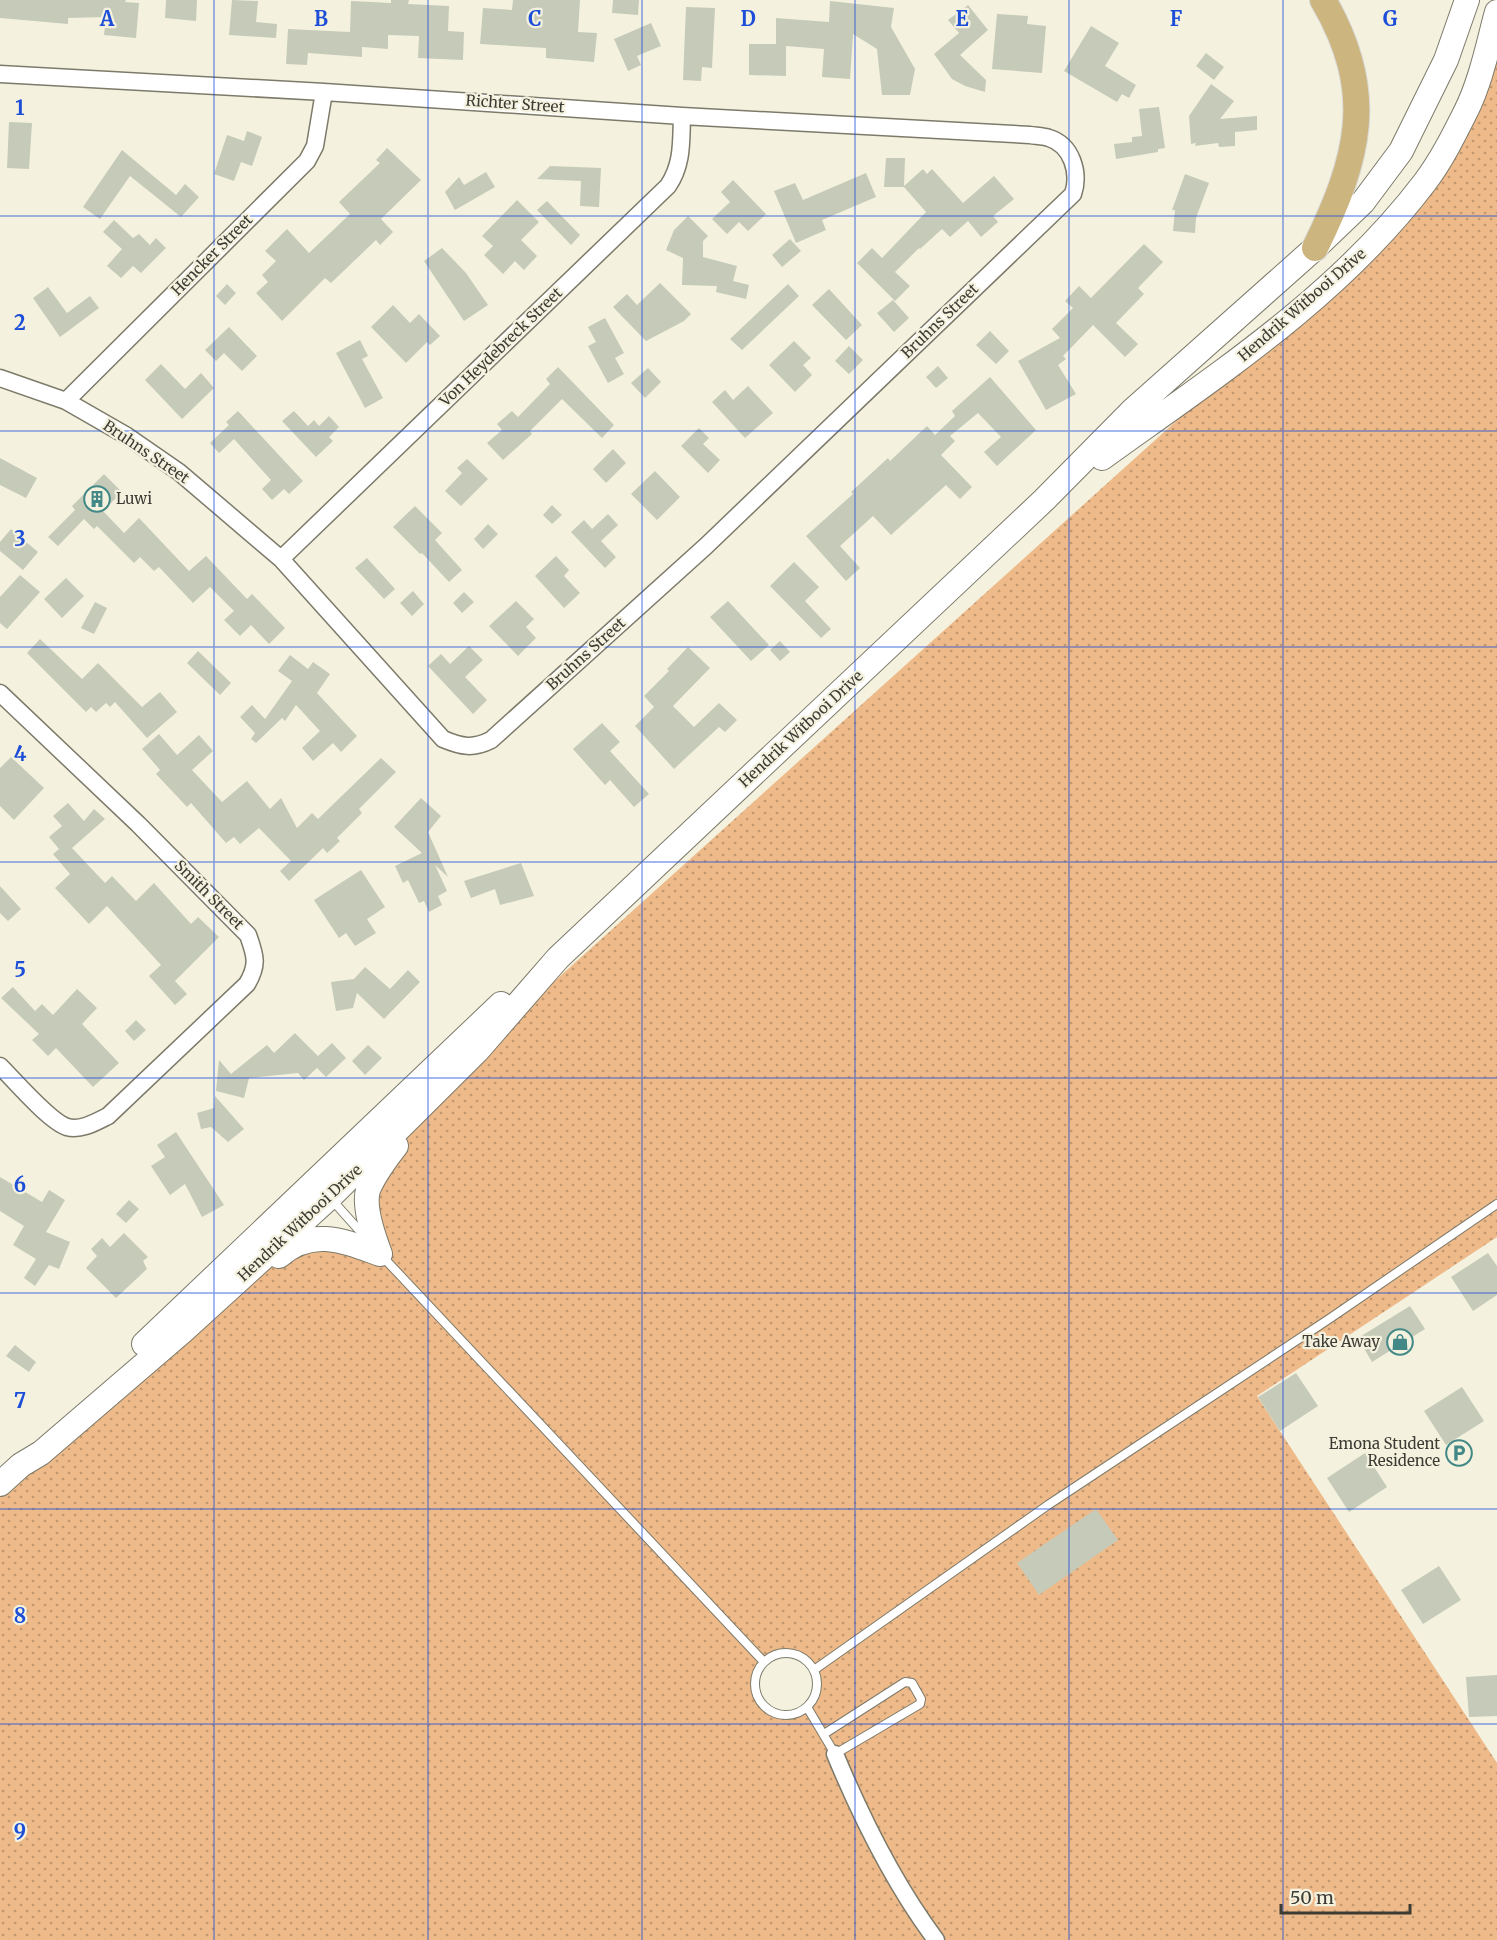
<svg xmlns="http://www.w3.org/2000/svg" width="1497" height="1940" viewBox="0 0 1497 1940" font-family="Merriweather,serif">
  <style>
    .grass { fill: url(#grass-dots); fill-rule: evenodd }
    .building { fill: #c6cab9 }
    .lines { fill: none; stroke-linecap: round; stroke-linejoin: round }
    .lane-casing { stroke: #7d7a6a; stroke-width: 10 }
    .street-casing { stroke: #7d7a6a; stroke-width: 19 }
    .secondary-casing { stroke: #7d7a6a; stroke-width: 26 }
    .primary-casing { stroke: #d8d8d6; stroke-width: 28 }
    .lane { stroke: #fff; stroke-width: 8 }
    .street { stroke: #fff; stroke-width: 16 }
    .secondary { stroke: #fff; stroke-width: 24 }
    .primary { stroke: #cdb580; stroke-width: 26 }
    .grid { fill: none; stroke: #1d4ed8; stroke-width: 1.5; stroke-opacity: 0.55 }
    .labels { text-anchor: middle; stroke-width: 4.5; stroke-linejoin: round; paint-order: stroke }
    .street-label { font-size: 15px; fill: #3c3b34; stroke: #f4f2df }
    .poi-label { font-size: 15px; fill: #3c3b34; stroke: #f4f2df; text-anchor: end }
    .grid-label { font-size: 20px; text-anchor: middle; font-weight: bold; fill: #1d4ed8; stroke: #f4f2df; stroke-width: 4.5; stroke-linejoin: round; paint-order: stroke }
  </style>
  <defs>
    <pattern id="grass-dots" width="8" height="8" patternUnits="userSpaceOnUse" patternTransform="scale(1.5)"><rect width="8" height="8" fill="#eeba89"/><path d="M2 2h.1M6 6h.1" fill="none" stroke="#c29871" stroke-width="1.8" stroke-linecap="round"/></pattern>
  </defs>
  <rect width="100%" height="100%" fill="#f4f2df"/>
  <path class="grass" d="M1497,39V1237L1257,1396L1497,1763V1940H0V1484L286,1249L380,1253L367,1205L387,1157L477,1051L1364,252L1400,213ZM781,1653C835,1653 821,1727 777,1713C770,1711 764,1706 760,1699C747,1679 761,1660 781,1653Z"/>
  <path class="building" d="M0,0H126L125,2L139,3L136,38L104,35L106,17L68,18V24L0,18Z
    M166,0H197L196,21L165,18Z
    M232,0L258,1L256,22L277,24L276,38L229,35Z
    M391,0H409L408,4L449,6L448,31L464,32L463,60L418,58L419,36L388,35V49L362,47V57L308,53L307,65L286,64L288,29L350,32L351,1L391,3Z
    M513,0H580L578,32L597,33L594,62L546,58V48L480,44L483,8L512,10Z
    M613,0H639L638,15L612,13Z
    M830,1L894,8L891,27L915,69L910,95H882L877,49L853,34L850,79L822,77L824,49L786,46V76L749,75V44H776V18L829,22Z
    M968,5L988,30L960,55L986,80L985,92L965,86L952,79L934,54L959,33L948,20Z
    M686,7L715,8L712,68L702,67L701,81L683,80Z
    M997,14L1028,16L1027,24L1046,26L1042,73L992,69Z
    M651,23L661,46L637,56L641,65L628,71L614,39Z
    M1091,26L1119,43L1105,66L1136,85L1129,98L1122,94L1117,102L1064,71Z
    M1206,53L1224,67L1214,80L1196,66Z
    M1211,84L1234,101L1220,119L1257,116V130L1235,132V146L1219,147L1218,143L1195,146L1196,143L1191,144L1189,116Z
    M1159,107L1165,148L1158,149V152L1116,159L1114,144L1132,142V137L1142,136L1139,109Z
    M9,122L32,123L29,169L7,168Z
    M247,131L262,137L252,166L241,162L234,181L214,174L227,135L244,141Z
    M387,148L421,180L381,219L393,232L380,245L376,240L331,283L325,278L282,321L256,293L268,282L262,275L276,261L265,251L287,229L309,253L350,214L339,202L380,163L376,160Z
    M122,150L176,195L185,184L199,197L181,217L130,176L100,219L83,207Z
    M886,158H905L904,186L923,169L927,174L932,169L963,203L994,176L1014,199L993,216L998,222L981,237L968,221L950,237L942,229L920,249L919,248L895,272L910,286L895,301L857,263L872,248L882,258L926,212L904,187H884Z
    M550,166L601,168L599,207L580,206L581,181L537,179Z
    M486,172L495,187L455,210L445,192L459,177L464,185Z
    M866,173L876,197L822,220L826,230L796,243L774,191L795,183L803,200Z
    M1185,174L1209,183L1196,218L1195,233L1173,231L1175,210H1172Z
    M733,180L766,214L748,231L739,222L727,234L712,219L730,202L721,192Z
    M517,200L539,222L521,240L537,256L524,270L515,261L503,274L484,255L493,246L482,236Z
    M547,201L580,235L571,245L537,210Z
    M688,216L708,236L703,241V257L737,266L733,281L749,285L746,299L716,292L717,286L682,285L683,258L666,250L674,230Z
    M114,220L133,238L139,234L150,245L156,238L166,248L141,273L133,266L121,278L107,266L122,249L103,232Z
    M790,239L801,251L782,267L772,255Z
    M1144,244L1163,262L1138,288L1144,294L1116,323L1138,344L1125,357L1093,325L1063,356L1066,359L1058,365L1076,394L1046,410L1018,361L1060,338L1052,329L1073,308L1065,301L1079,286L1091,298Z
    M442,248L466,273L488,305L464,321L424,261Z
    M660,283L691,314L684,321L646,341L613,307L627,294L637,305Z
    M227,284L236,293L225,305L216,296Z
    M788,284L799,296L742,350L730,339Z
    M48,287L67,313L90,296L99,308L60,337L33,298Z
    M829,289L862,325L846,340L812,305Z
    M893,300L909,318L894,332L877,313Z
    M393,305L410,323L419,314L440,336L430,345L427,342L406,363L371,327Z
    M605,318L624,353L615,358L624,374L608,383L588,346L596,342L588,327Z
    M229,327L257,356L242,371L224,353L216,361L205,350Z
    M990,331L1009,351L996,364L976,345Z
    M360,340L368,356L362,359L383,398L365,408L336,353Z
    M794,341L811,358L803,365L812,375L795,392L769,365Z
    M849,346L863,360L849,374L835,361Z
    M161,364L185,389L201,373L214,388L182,419L145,380Z
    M938,366L948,378L936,388L926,377Z
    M558,367L614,425L602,438L562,399L530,431L532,434L503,460L487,443L502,430L497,424L512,411L518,417L550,384L546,379Z
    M648,368L661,382L645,398L631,383Z
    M990,377L1036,430L997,466L984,452L1001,437L978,413L950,436L955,441L941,455L972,487L960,499L946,485L891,535L873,516L840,546L860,568L846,581L806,536L853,494L851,492L888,458L890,461L927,426L935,435L955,416L952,411Z
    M748,386L773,413L745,438L712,402L725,390L733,400Z
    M238,411L303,481L289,494L284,489L272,500L262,489L271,480L234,439L219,453L210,443L229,425L226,422Z
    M294,411L308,426L314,420L319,426L329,416L339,427L329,437L333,441L316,457L282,421Z
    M699,428L709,438L703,444L720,460L708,473L681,446Z
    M613,449L626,463L606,483L593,469Z
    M0,458L37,478L26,498L0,485Z
    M467,459L488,479L461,506L445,491L462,473L457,468Z
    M655,471L680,497L657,520L631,494Z
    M104,474L122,492L103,511L124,533L139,518L189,571L206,556L247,599L252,594L285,628L269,644L251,625L240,636L224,620L234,611L210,587L193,603L159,567L154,571L140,557L134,563L97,526L94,529L84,519L58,546L48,537L75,510L72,506Z
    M552,505L562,515L552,524L543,515Z
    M415,506L442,533L435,540L462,570L449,582L422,553L420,554L393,527Z
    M608,514L618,525L601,541L616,557L605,568L571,532L584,520L592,529Z
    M488,524L498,534L483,549L474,539Z
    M11,529L38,552L23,570L0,551V542Z
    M556,556L569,570L564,576L580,593L564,608L535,576Z
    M367,558L395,589L384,599L355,568Z
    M794,562L819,587L805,601L831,629L821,638L770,586Z
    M20,575L40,592L7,629L0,623V597Z
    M66,578L84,596L62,618L44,599Z
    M413,591L424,604L412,616L400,603Z
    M464,592L474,602L462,613L453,603Z
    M516,601L534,619L526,627L536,638L518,656L489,626Z
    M728,601L769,645L751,661L710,617Z
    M95,602L107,608L94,634L81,628Z
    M40,639L82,679L98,663L142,707L160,692L177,712L147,738L115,702L110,707L106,703L96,712L91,707L86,712L27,653Z
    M780,641L790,652L780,661L770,650Z
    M469,646L483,660L465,677L487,700L473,714L428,666L441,654L450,664Z
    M688,647L710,668L673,706L694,727L719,703L737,720L725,732L719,727L674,769L635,726L654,707L644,696L669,671L667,669Z
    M198,651L231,683L220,695L187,663Z
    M290,655L308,669L313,662L330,674L317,693L357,736L341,752L333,743L313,761L302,748L320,731L296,705L285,721L282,718L256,743L251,739L255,733L240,717L252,705L265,719L292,681L278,671Z
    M602,723L620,742L610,751L649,794L634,807L610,780L605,785L573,749Z
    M159,734L177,755L199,735L213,751L192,770L222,802L247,781L270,809L281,798L297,828L312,813L318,819L381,758L396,772L359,809L362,813L337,838L340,841L327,853L323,848L289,881L280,871L291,861L259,828L240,844L234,837L226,843L191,803L187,807L156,774L160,770L142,749Z
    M11,757L44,788L14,820L0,806V768Z
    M421,798L441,816L428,832L448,877L435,865L447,891L438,896L442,905L429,912L424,901L419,903L408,880L403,883L395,866L422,853L394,827Z
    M68,803L84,821L94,809L105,819L72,848L105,883L112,876L136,901L154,883L191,924L198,917L219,937L175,981L187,994L175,1005L149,976L161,965L107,906L89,924L55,888L70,874L53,854L59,849L49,837L62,826L53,816Z
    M521,863L534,896L500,905L495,889L471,898L464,881Z
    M361,870L385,907L367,919L376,933L355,946L346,933L339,938L314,900Z
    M0,886L21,909L8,921L0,913Z
    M365,967L390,989L408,970L420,982L384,1019L357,993L353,1008L336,1011L331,982L354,979Z
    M13,987L35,1011L42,1004L53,1015L77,989L97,1008L82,1024L119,1063L93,1087L56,1048L48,1056L32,1040L39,1034L1,998Z
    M136,1020L146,1030L134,1041L125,1031Z
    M295,1033L318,1056L332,1043L346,1058L326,1077L317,1068L304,1080L298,1073L249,1078L244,1098L216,1091L219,1060L231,1074L267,1045L274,1053Z
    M368,1045L382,1058L365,1075L352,1061Z
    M215,1096L244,1129L228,1142L211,1127L201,1129L197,1113L214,1108Z
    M176,1132L224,1205L202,1217L185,1184L170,1195L151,1166L165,1157L157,1145Z
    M0,1177L42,1202L49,1190L65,1200L46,1232L70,1242L59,1269L49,1265L35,1286L24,1278L36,1259L13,1245L24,1226L0,1211Z
    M129,1200L139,1209L126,1223L116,1214Z
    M124,1233L148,1257L143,1261L147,1269L116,1298L86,1268L97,1256L91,1249L102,1238L110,1247Z
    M1488,1253L1497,1266V1295L1473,1311L1451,1277Z
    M1410,1306L1425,1329L1372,1362L1358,1338Z
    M15,1345L36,1362L29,1372L6,1356Z
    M1296,1373L1318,1406L1280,1431L1258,1397Z
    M1462,1387L1484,1421L1446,1445L1424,1411Z
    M1365,1453L1387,1487L1349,1512L1327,1478Z
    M1096,1509L1118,1540L1039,1595L1017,1563Z
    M1439,1566L1461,1600L1423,1624L1401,1590Z
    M1497,1675V1716L1469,1717L1466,1677Z"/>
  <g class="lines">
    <g class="lane-casing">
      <path id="lane" d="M332,1200L367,1239
        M382,1256L764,1662
        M755 1684a31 31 0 1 1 62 0a31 31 0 1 1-62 0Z
        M814,1670L1048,1505L1329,1319L1497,1204
        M807,1707L835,1754L920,1704L921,1699L912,1683L905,1682L824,1734"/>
    </g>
    <g class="street-casing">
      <path id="street" d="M0,74L324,92L682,116L1030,135C1036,136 1043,136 1049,138C1072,145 1080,173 1073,194L706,546L491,740C473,749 462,747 443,739L281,559L179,472L127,436L66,401L0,378
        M66,401L307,161L315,146L324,92
        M281,559L668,186C683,164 681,141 682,116
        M0,693L138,824L248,935C255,955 259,964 247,984L108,1116C96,1122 81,1131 67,1127C50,1122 14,1080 0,1066
        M835,1754C862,1819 894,1884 936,1940"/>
    </g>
    <g class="secondary-casing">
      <path id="secondary" d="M1102,458C1217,375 1339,296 1425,182C1441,161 1454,135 1466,111C1481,81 1488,45 1497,12
        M380,1254C374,1238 363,1207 368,1190C373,1177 387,1157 396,1146
        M279,1256C312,1227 344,1241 380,1254
        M144,1344L501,1004
        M0,1484L21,1465L41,1453L183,1331L330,1197L477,1051L558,958L1044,500L1133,410L1315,248L1363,202L1401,151L1446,60L1467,0"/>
    </g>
    <g class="primary-casing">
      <path id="primary" d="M1315,248C1359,158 1377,92 1323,0"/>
    </g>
    <use href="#lane" class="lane"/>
    <use href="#street" class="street"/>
    <use href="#secondary" class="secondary"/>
    <use href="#primary" class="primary"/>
  </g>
  <path class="grid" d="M214,0V1940M428,0V1940M642,0V1940M855,0V1940M1069,0V1940M1283,0V1940M0,216H1497M0,431H1497M0,647H1497M0,862H1497M0,1078H1497M0,1293H1497M0,1509H1497M0,1724H1497"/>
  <defs>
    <g id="building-ring" transform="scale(1.35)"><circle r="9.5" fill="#f4f2df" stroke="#418886" stroke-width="1.5"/><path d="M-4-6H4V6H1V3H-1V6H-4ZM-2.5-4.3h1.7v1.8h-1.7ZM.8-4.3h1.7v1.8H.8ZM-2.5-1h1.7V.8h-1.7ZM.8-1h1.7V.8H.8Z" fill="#418886"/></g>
    <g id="shop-ring" transform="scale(1.35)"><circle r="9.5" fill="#f4f2df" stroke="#418886" stroke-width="1.5"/><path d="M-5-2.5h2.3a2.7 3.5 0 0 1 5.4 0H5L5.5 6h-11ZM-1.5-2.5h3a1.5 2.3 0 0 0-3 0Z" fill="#418886"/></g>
    <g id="parking-ring" transform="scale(1.35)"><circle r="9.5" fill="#f4f2df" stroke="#418886" stroke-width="1.5"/><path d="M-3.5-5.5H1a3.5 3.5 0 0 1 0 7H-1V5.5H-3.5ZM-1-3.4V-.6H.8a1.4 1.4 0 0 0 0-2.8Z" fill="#418886"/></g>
  </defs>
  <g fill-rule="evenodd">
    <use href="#building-ring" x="97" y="499"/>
    <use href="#shop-ring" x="1400" y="1342"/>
    <use href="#parking-ring" x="1459" y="1453"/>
  </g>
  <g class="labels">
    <g class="street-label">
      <text transform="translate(515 104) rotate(4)" y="5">Richter Street</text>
      <text transform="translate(212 255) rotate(-45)" y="5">Hencker Street</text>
      <text transform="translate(1302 305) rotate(-41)" y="5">Hendrik Witbooi Drive</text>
      <text transform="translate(940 321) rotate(-44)" y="5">Bruhns Street</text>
      <text transform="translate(501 347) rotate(-44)" y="5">Von Heydebreck Street</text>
      <text transform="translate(146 452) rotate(34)" y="5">Bruhns Street</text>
      <text transform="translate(586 654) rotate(-42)" y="5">Bruhns Street</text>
      <text transform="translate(801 729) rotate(-43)" y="5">Hendrik Witbooi Drive</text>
      <text transform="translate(209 895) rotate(45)" y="5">Smith Street</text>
      <text transform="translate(300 1223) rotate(-43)" y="5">Hendrik Witbooi Drive</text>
    </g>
    <g class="poi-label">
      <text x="116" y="504" text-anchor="start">Luwi</text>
      <text x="1380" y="1347">Take Away</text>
      <text x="1440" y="1449">Emona Student<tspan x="1440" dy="17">Residence</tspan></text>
    </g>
  </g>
  <g class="grid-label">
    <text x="107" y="26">A</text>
    <text x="321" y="26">B</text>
    <text x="535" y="26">C</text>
    <text x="748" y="26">D</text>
    <text x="962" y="26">E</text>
    <text x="1176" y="26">F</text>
    <text x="1390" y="26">G</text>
    <text x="20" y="115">1</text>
    <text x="20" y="330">2</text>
    <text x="20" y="546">3</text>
    <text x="20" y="761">4</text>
    <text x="20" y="977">5</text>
    <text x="20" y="1192">6</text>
    <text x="20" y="1408">7</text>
    <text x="20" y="1623">8</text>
    <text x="20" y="1839">9</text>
  </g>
  <path d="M1281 1904v9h129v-9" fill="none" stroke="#3c3b34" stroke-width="3"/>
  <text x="1290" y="1904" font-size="18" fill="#3c3b34" stroke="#f4f2df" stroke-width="4.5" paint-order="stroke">50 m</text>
</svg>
